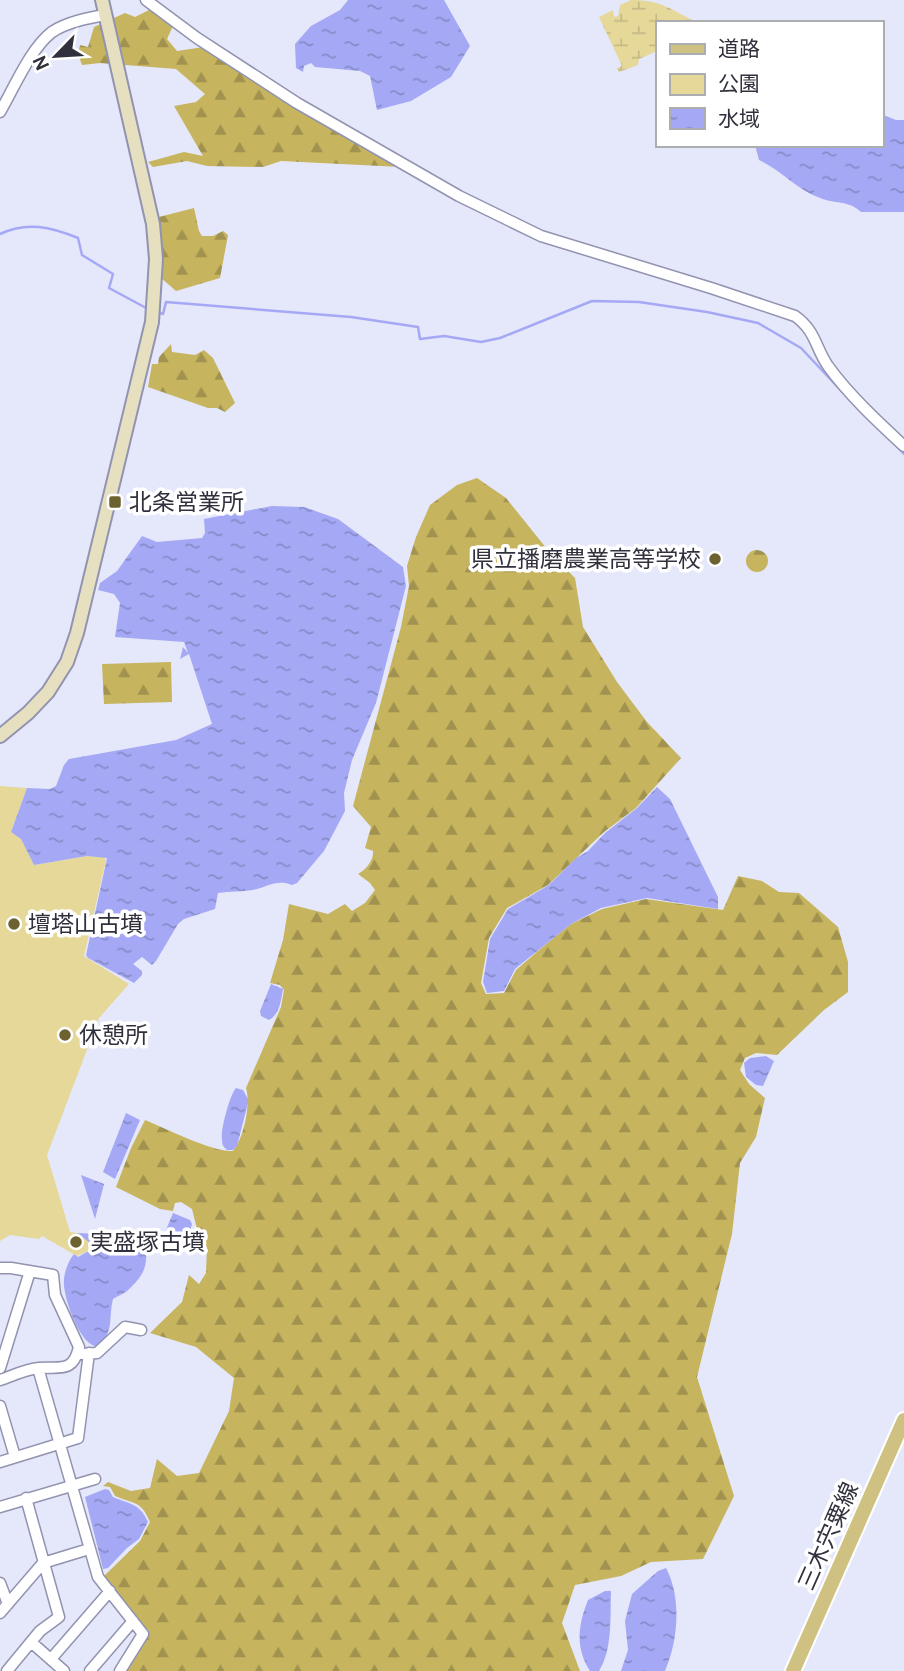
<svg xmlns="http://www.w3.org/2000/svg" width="904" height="1671" viewBox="0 0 904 1671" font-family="Cabin,'Noto Sans JP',sans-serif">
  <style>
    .forest { fill: url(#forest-firs) }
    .wetland { fill: url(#wetland-marsh) }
    .park { fill: #e5d899 }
    .water { fill: url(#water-ripples) }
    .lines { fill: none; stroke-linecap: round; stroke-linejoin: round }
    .stream { stroke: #a5a9f5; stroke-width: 2.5 }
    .street-casing { stroke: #9193b0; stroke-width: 13 }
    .secondary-casing { stroke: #9193b0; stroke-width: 16 }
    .primary-casing { stroke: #fff; stroke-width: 18 }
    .street { stroke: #fff; stroke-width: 10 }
    .secondary { stroke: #e6e0c0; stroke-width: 12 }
    .primary { stroke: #cec182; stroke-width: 14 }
    .poi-dot { fill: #6d622f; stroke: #fff; stroke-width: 2.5 }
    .labels { text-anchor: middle; stroke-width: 7; stroke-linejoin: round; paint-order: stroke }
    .poi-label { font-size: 23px; fill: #30313d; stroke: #fff; text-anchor: start }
    .street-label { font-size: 23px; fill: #30313d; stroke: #fff }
  </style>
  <defs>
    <pattern id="forest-firs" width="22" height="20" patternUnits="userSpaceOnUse" patternTransform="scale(1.75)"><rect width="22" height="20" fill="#c6b45e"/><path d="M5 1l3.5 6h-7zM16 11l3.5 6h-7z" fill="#a1934f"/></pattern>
    <pattern id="wetland-marsh" width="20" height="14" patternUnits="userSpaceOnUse" patternTransform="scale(1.75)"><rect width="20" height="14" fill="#e5d899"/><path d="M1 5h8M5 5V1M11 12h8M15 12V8" fill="none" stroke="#c5ba85"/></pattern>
    <pattern id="water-ripples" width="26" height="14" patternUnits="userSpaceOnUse" patternTransform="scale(1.75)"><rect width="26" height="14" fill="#a5a9f5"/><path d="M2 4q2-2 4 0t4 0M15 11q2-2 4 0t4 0" fill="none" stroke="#878ac8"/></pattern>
  </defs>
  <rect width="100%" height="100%" fill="#e5e7fa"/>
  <path class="forest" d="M149,10L173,26L167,39L177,51L204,47L263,87L401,167L281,161L263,167L207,166L187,161L153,167L148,162L184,152L203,156L174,106L196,102L205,94L176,69L100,63L82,65L78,54L80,45L88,47L94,27L125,13L135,17Z
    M194,208L199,231L202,236H213L223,231L228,235L220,278L176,291L160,277L159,217Z
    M171,344L172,352L195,355L204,350L213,358L235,403L225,412L217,408H208L148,387L152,364H158L159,357Z
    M477,478L506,498L551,554L575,578L583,627L617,682L647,722L681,758L636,808L604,832L548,885L507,908L489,938L481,983L486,994L504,993L516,970L545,945L571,924L602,909L646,899L723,910L738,876L762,881L779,892L799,893L838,927L848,962V992L824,1010L777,1055L756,1053L745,1058L740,1070L749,1084L765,1098L756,1137L740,1163L732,1234L697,1377L734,1496L703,1559L651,1562L621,1576L575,1585L562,1623L580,1671H124L149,1631L124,1605L104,1576L140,1541L150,1522C141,1500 133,1504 115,1496L110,1487L103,1486L108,1482L131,1491L150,1488L157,1459L177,1476L199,1473L229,1411L234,1378L196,1347L150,1333L182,1302L189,1275L199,1284L206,1273L207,1247L193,1240L197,1229L192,1209L181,1202L175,1203L173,1211L160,1209L116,1187L131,1148L145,1120C164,1128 215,1153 233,1151C244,1138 251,1103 246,1088L281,1007L284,990L280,985L270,983L283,940L289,904L328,914L345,904L352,911L365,903L375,890L370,883L358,874C366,870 374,860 373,851L365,848L371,827L353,806L401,627L409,586L407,566L416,537L430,505L457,485Z
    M746 561a11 11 0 1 1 22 0a11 11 0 1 1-22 0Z
    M171,662L172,702L104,704L102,664Z"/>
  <path class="wetland" d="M631,0C663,0 671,10 698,23H657V51L639,59L638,65L619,72L617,68L622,66L599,17L613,10L614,17L618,16L620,5Z"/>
  <path class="park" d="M0,786L27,788L11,832L21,839L34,865L87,856L104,857L106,860L84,956L129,984L99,1018L47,1155L70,1232L77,1233L93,1244L92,1249L77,1256L42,1236L39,1239L10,1235L0,1241Z"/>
  <path class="water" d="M348,0H444L470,46L451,77L411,101L377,110L370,76L360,71L315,67L311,63L304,66L303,72L296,68L295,44L311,26L340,10Z
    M881,114L896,120H904V212H861C849,200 834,204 820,198C796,189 781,170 759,160L755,145H881Z
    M272,506L304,507L338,519L403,567L406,586L376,703L352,760L344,793L345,811L324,851L297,883L292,885C276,879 268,887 253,890C242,892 230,891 218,893L215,909L184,919L178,924L156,961L152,965L142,957L133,964L142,971V975L134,983L88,958L86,955L107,858L87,856L34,865L21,839L11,832L27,788L50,789L56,786L64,765L69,759L176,740L212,724L189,654L180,659L183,647L188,653L184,642L115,637L120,603L114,594L98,590L100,583L117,571L142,536L157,542L202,538L205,533L204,519Z
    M657,787L670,799L718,897V909L647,898L601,908L571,924L515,969L504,991L487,993L483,982L490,939L508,909L549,885L576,858L588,851L605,833L637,808Z
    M271,984L283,989C281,1000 280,1014 269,1020L261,1016L260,1011Z
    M766,1056L774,1061L763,1086L756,1085L746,1077L744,1063L750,1058Z
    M236,1088L243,1090L248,1099V1103L237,1146L233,1150H227C224,1147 222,1146 222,1140C220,1131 230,1094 236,1088Z
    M126,1113L140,1120L115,1179L103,1172Z
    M81,1175L104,1184L95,1219Z
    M173,1213L190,1220L192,1224L189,1234L169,1233L166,1230Z
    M77,1233L145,1236C147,1263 149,1271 127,1291C124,1294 117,1296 113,1299C108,1319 115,1330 98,1347C80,1345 66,1304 64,1286C63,1275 67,1263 74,1254L78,1257L92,1249L93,1245Z
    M105,1489L109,1490L113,1497C129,1504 140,1503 148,1522L139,1539L127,1548L108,1568L103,1569L85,1497Z
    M666,1568C682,1598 678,1641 665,1671H621L628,1650L625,1621L632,1594L658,1571Z
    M605,1591H611C610,1616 613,1649 599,1671H590C575,1648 578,1625 588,1600Z"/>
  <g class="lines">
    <path class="stream" d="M0,234C27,221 51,227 78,238L82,255L113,274L109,288L148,309
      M157,312L163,314L166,302L351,317L418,327L420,339L444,336L481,342L500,338L592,301L639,302L707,312L758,323L801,348L863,414
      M891,440L904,454"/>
    <g class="street-casing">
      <path id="street" d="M146,0L197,38L297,103L459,196L541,236L711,288L795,316C816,331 815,347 828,366C849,395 878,422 904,446
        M0,112C14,88 30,49 52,32C67,22 88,18 105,15
        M0,1268H11L53,1275L55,1295L79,1347C73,1374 59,1366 39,1368C26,1369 12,1376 0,1380
        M82,1354L97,1353L125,1327L141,1330
        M0,1368L30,1271
        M38,1368L98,1577L143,1634L120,1671
        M0,1406L15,1457
        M0,1462L78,1438L89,1353
        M0,1507L95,1479
        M0,1583L8,1604
        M0,1613L43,1563L89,1549
        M31,1642L64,1671
        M51,1659L110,1591
        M7,1671L40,1631L59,1617L26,1498
        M90,1671L133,1621"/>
    </g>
    <g class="secondary-casing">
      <path id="secondary" d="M0,736L28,713L48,692L67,662L77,633L152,322L156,259L153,224L102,0"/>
    </g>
    <g class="primary-casing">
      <path id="primary" d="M793,1671L904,1420"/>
    </g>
    <use href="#street" class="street"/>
    <use href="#secondary" class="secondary"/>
    <use href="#primary" class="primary"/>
  </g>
  <g class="poi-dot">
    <rect x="108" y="495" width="14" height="14" rx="3.5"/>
    <circle cx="715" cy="559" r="7"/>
    <circle cx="14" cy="924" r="7"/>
    <circle cx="65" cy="1035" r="7"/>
    <circle cx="76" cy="1242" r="7"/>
  </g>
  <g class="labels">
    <g class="poi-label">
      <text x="129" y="510">北条営業所</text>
      <text x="701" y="567" text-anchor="end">県立播磨農業高等学校</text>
      <text x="28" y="932">壇塔山古墳</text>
      <text x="79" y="1043">休憩所</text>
      <text x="90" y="1250">実盛塚古墳</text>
    </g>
    <g class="street-label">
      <text transform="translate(828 1536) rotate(-66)" y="8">三木宍粟線</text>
    </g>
  </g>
  <rect x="656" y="21" width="228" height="126" fill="#ffffff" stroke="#acadb1" stroke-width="2"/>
  <rect x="670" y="44" width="35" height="10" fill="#cec182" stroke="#acadb1" stroke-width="2"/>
  <text x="718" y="56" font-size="21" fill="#30313d">道路</text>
  <rect x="670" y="74" width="35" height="21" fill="#e5d899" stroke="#acadb1" stroke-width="2"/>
  <text x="718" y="91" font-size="21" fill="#30313d">公園</text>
  <rect x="670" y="108" width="35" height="21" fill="url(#water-ripples)" stroke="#acadb1" stroke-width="2"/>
  <text x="718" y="126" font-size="21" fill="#30313d">水域</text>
  <g transform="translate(56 56) rotate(245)" stroke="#ffffff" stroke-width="5" paint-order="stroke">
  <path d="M0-5L12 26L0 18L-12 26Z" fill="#30313d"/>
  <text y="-10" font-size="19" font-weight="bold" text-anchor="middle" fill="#30313d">N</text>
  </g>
</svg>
